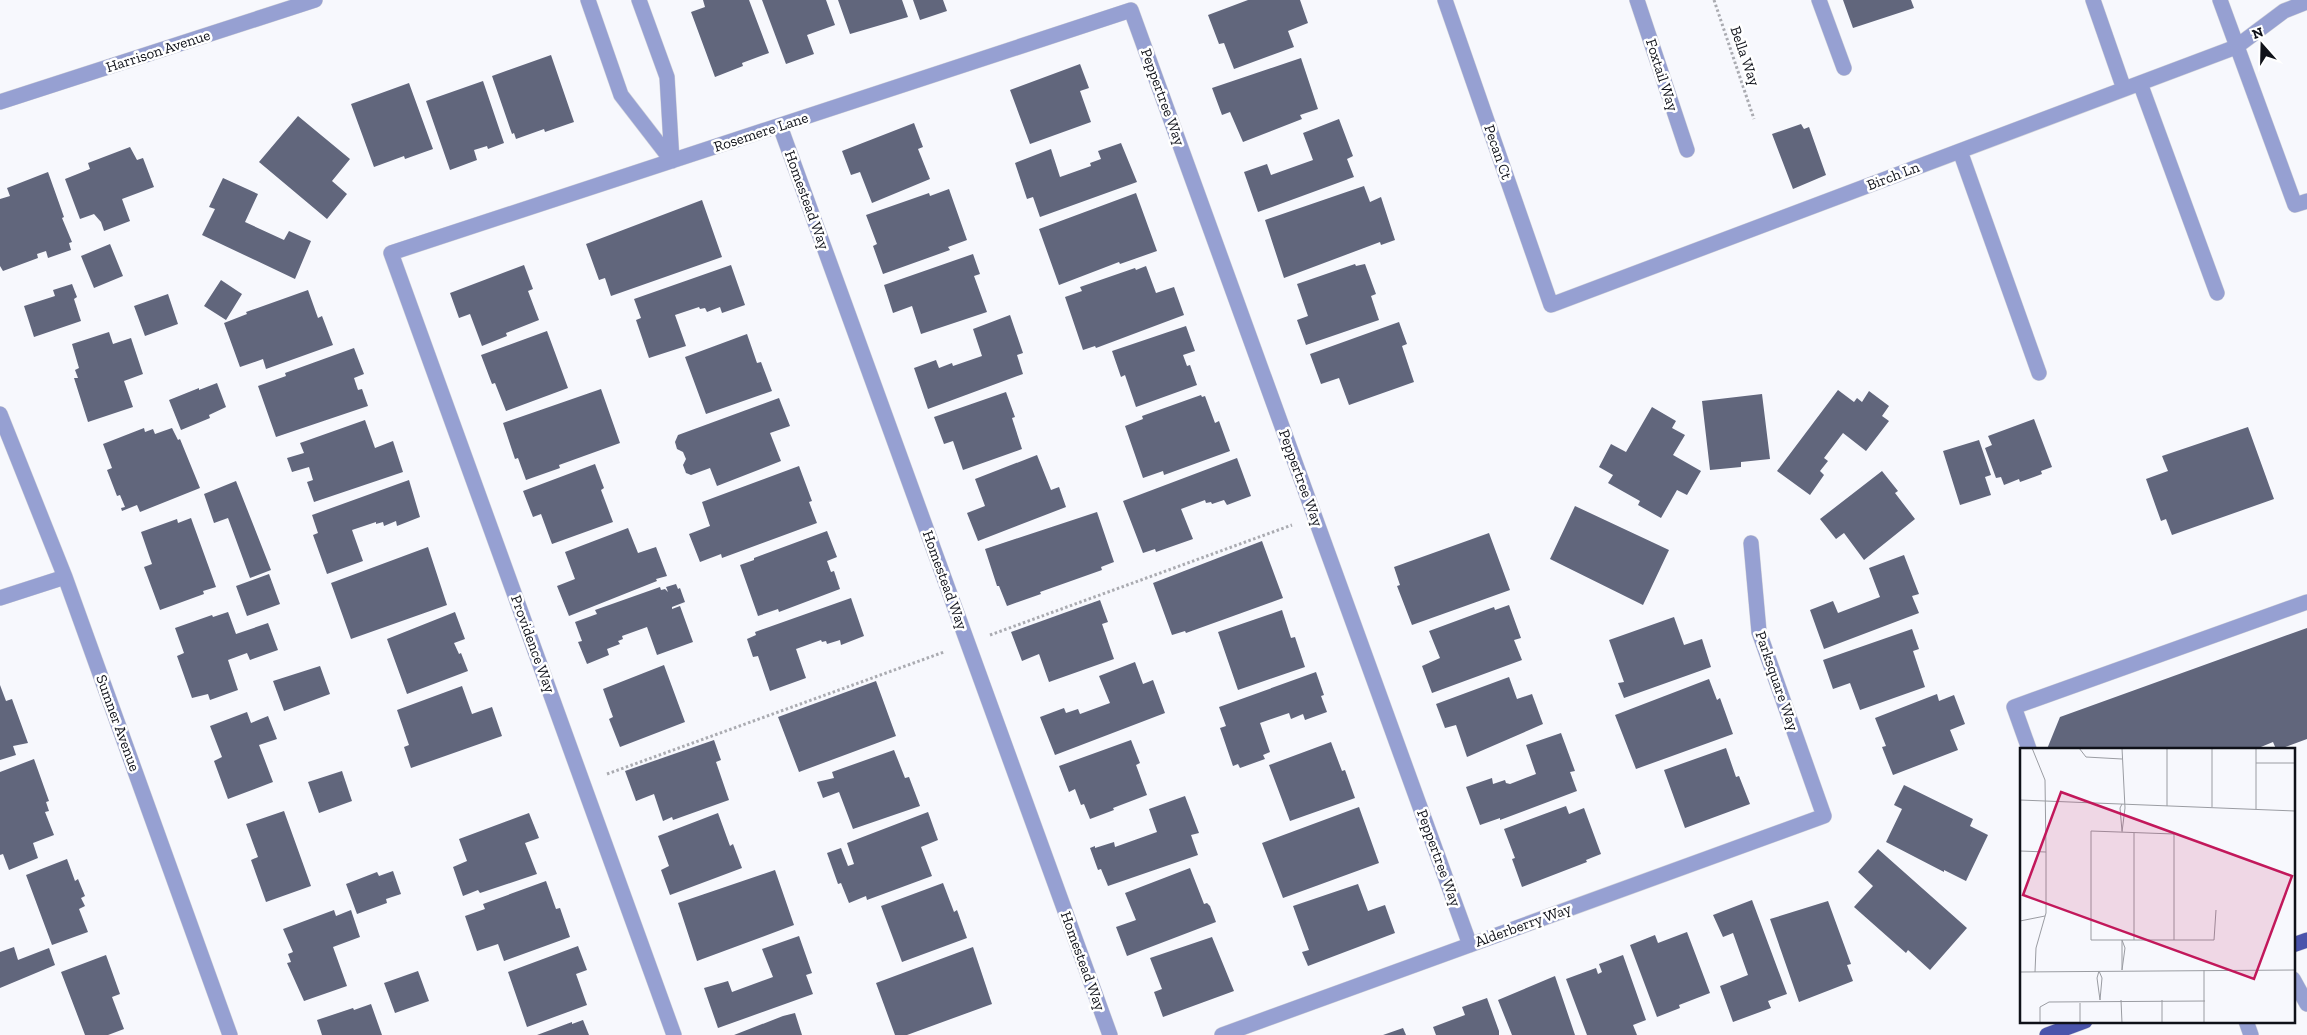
<svg xmlns="http://www.w3.org/2000/svg" width="2307" height="1035" viewBox="0 0 2307 1035" font-family="'Zilla Slab',serif">
  <style>
    .building { fill: #61667c }
    .lines { fill: none; stroke-linecap: round; stroke-linejoin: round }
    .minor-casing { stroke: #d2d3d9; stroke-width: 16 }
    .major-casing { stroke: #d2d3d9; stroke-width: 16 }
    .path { stroke: #aaabb1; stroke-width: 3; stroke-dasharray: 2.5 2.5; stroke-linecap: butt }
    .minor { stroke: #96a0d2; stroke-width: 15 }
    .major { stroke: #4a54ab; stroke-width: 15 }
    .labels { text-anchor: middle; stroke-width: 5; stroke-linejoin: round; paint-order: stroke }
    .street-label { font-size: 15px; fill: #0f1119; stroke: #fff }
    .inset-road { fill: none; stroke: #9a9ca2; stroke-width: 1 }
    .view { fill: #c2185b; fill-opacity: 0.15; stroke: #c2185b; stroke-width: 2.5 }
    .inset-edge { fill: none; stroke: #0f1119; stroke-width: 2.5 }
  </style>
  <rect width="100%" height="100%" fill="#f7f8fd"/>
  <path class="building" d="M703,0H749L769,53L742,63L743,66L715,77L691,12L705,7Z
    M762,0H826L835,25L807,35L814,54L786,64Z
    M838,0H902L908,17L850,34Z
    M913,0H943L947,11L920,20Z
    M1248,0H1300L1308,23L1288,31L1294,47L1234,69L1224,43L1219,44L1208,15Z
    M1843,0H1911L1914,8L1853,28Z
    M551,55L574,122L545,132L544,129L516,139L514,133L512,134L492,76Z
    M1301,58L1318,109L1300,115L1302,119L1243,142L1230,112L1222,115L1212,88Z
    M1080,64L1089,88L1080,91L1091,122L1030,144L1010,90Z
    M483,81L504,143L488,149L487,146L474,150L477,160L450,170L426,101Z
    M409,83L433,149L405,159L404,156L374,167L351,104Z
    M298,116L350,159L332,181L347,194L327,219L259,162Z
    M1339,119L1353,156L1347,159L1354,177L1258,212L1244,172L1267,164L1271,175L1313,160L1303,133Z
    M914,123L923,147L918,149L930,179L872,203L860,172L851,175L842,151Z
    M1801,124L1804,129L1809,127L1826,175L1793,189L1772,134Z
    M1121,143L1137,182L1040,217L1033,197L1027,199L1015,163L1051,149L1060,177L1091,166L1090,163L1101,159L1098,151Z
    M130,147L137,160L143,158L154,187L122,199L130,221L104,231L101,222L94,214L80,219L65,179L90,169L88,163Z
    M48,172L64,217L62,218L72,242L69,243L71,250L48,258L46,251L37,254L38,258L3,271L0,266V199L10,196L7,188Z
    M223,178L258,194L245,222L284,240L289,231L311,241L295,279L202,235L215,209L209,207Z
    M1364,186L1370,202L1381,197L1395,240L1381,245L1380,242L1284,278L1265,220Z
    M949,189L967,240L948,247L950,250L883,274L873,246L877,244L866,215L929,193L930,196Z
    M1136,193L1157,251L1120,264L1119,262L1059,285L1039,229Z
    M702,200L722,257L611,296L605,278L599,280L586,244Z
    M110,244L123,276L94,288L81,256Z
    M973,254L980,274L974,276L987,312L921,334L912,306L893,313L884,285Z
    M1355,264L1356,266L1365,264L1376,294L1371,296L1379,320L1306,345L1297,320L1308,316L1297,284Z
    M524,265L533,289L528,291L539,320L506,333L507,336L482,346L470,314L459,318L450,293Z
    M731,265L745,305L722,313L720,307L707,312L705,308L700,309L699,307L675,315L686,346L649,358L636,320L641,318L634,299Z
    M1146,266L1156,293L1174,287L1184,315L1096,348L1095,346L1083,350L1065,297L1082,291L1080,287L1135,268L1136,270Z
    M221,280L242,294L226,320L204,306Z
    M72,284L77,297L74,299L81,321L34,337L24,306L55,296L53,290Z
    M308,290L318,318L322,316L333,345L266,369L263,359L240,367L224,323L247,314L246,312Z
    M168,294L178,324L145,336L134,306Z
    M1010,315L1023,353L1017,355L1023,374L928,409L914,368L936,360L939,368L952,363L953,366L982,356L973,329Z
    M1399,322L1407,344L1402,346L1414,382L1349,405L1339,378L1321,384L1310,354Z
    M1186,326L1195,351L1183,355L1187,366L1190,365L1197,385L1136,407L1125,375L1121,377L1112,351Z
    M547,331L568,388L506,411L495,383L492,384L481,355Z
    M109,332L113,344L131,338L143,374L124,381L133,407L88,422L74,378H78L75,370L79,368L72,344Z
    M747,334L757,363L761,362L772,391L706,414L685,357Z
    M354,348L364,374L354,378L358,390L362,389L368,406L276,437L258,386L286,376L285,373Z
    M217,383L226,407L209,415L210,418L181,430L169,400L199,388V390Z
    M601,389L620,443L559,465L560,468L526,480L518,458L515,459L503,423Z
    M1838,390L1854,402L1857,398L1862,402L1869,391L1889,406L1882,416L1889,421L1866,451L1843,433L1824,458L1828,461L1820,471L1824,475L1810,495L1777,471Z
    M1006,392L1015,417L1012,418L1022,449L963,470L953,441L944,444L934,417Z
    M1762,394L1770,459L1741,462V467L1710,470L1702,401Z
    M1201,395L1202,397L1205,396L1215,423L1219,421L1230,451L1164,475L1163,471L1143,478L1125,426L1143,419L1142,416Z
    M779,398L790,426L770,433L781,461L717,486L710,468L691,475L686,473L683,465L686,459L683,452L677,449L675,442L678,435Z
    M1652,407L1676,421L1672,428L1685,435L1673,455L1701,471L1687,495L1677,490L1661,518L1638,505L1640,501L1608,483L1613,475L1599,467L1611,444L1626,452Z
    M2034,419L2052,467L2041,471L2042,474L2020,482L2019,479L2004,485L2001,477L1996,478L1985,448L1992,445L1988,436Z
    M365,420L375,448L393,441L403,472L314,502L307,482L313,480L309,467L292,472L287,458L304,453L300,443Z
    M2248,427L2274,499L2172,535L2166,519L2161,521L2146,479L2168,471L2162,456Z
    M144,428L145,432L153,429L155,434L172,428L178,440L180,439L200,488L140,512L137,505L122,511L121,508L125,507L120,495L117,496L107,470L112,468L103,444Z
    M1979,440L1991,475L1985,477L1991,495L1960,505L1943,451Z
    M1037,455L1051,490L1059,487L1066,507L978,541L967,513L985,506L975,479Z
    M1237,458L1251,496L1227,505L1224,500L1212,504L1211,502L1206,503L1205,500L1181,509L1193,539L1156,552L1155,549L1143,553L1123,501Z
    M595,464L604,488L601,490L613,522L552,544L541,514L533,517L523,491Z
    M799,466L812,501L809,502L817,523L722,558L721,554L700,562L689,534L710,526L702,502Z
    M1882,471L1898,491L1895,493L1915,519L1864,560L1844,533L1836,539L1820,519Z
    M409,480L420,517L397,526L396,521L384,526L383,522L376,524V522L352,530L363,561L327,574L313,535L318,533L312,515Z
    M236,481L271,570L250,578L228,518L214,523L204,494Z
    M1575,506L1669,550L1643,605L1550,559Z
    M1097,512L1114,562L1101,567L1102,570L1040,592L1041,594L1007,606L999,586H997L985,549Z
    M191,518L216,587L203,591L204,594L160,610L144,567L152,564L141,532L177,519L178,523Z
    M628,528L638,553L656,547L667,576L656,579L657,581L569,616L557,586L575,579L565,552Z
    M827,531L837,557L827,561L831,572L834,571L840,589L779,612L778,609L758,616L740,565L754,560V558Z
    M1489,533L1510,590L1412,625L1397,586L1400,585L1394,567Z
    M1262,541L1283,598L1186,633L1185,631L1172,635L1153,583Z
    M428,547L447,605L351,639L331,583Z
    M1904,555L1919,594L1912,596L1919,613L1824,649L1810,610L1833,601L1838,613L1880,597L1869,568Z
    M269,574L280,604L247,616L236,586Z
    M676,584L678,589L680,588L685,602L672,607V609L680,606L693,642L657,655L647,627L622,636L623,639L618,641L620,644L607,649L609,655L587,664L578,642L582,641L575,622L597,614L595,610L660,587L661,590L665,589L668,592L666,587Z
    M851,598L864,636L841,645L840,640L827,644L826,641L822,642L821,640L796,649L806,678L770,691L758,656L753,657L747,639L756,635L755,632Z
    M1100,600L1108,622L1102,624L1114,659L1049,682L1039,654L1022,661L1011,632Z
    M1509,605L1521,638L1514,640L1522,660L1432,693L1422,666L1440,658L1429,631L1494,607L1495,610Z
    M1282,610L1291,638L1295,637L1305,667L1238,690L1218,632Z
    M228,612L236,634L268,623L278,650L250,660L247,653L228,660L238,690L210,700L208,694L192,698L177,656L184,653L175,628L212,615L213,617Z
    M455,612L465,639L454,643L459,654L461,653L468,671L407,694L387,639Z
    M1674,617L1684,645L1702,639L1711,667L1624,698L1618,683L1624,682L1609,640Z
    M2307,628V739L2280,749H2276L2273,742L2256,749H2047L2060,717Z
    M1912,629L1919,649L1913,651L1925,687L1860,710L1850,683L1833,689L1823,660Z
    M1135,662L1143,684L1153,680L1165,713L1055,755L1040,717L1064,708L1066,713L1078,709L1080,714L1110,703L1099,676Z
    M664,665L685,722L620,747L609,719L613,717L603,689Z
    M320,666L330,694L284,711L273,681Z
    M1316,672L1324,695L1321,696L1327,712L1305,720L1303,714L1291,719L1289,713L1260,723L1270,752L1263,755L1265,759L1240,768L1238,764L1233,766L1220,728L1226,726L1219,707Z
    M1509,677L1517,699L1532,694L1543,724L1467,757L1456,725L1445,728L1436,704Z
    M1709,679L1717,700L1720,698L1733,734L1636,769L1615,715Z
    M876,681L896,736L799,772L778,717Z
    M0,685L6,701L12,699L28,743L13,746L16,755L0,760Z
    M462,686L472,714L492,707L502,736L411,768L404,747L409,745L397,710Z
    M1937,694L1939,701L1954,695L1965,724L1950,730L1958,750L1893,775L1882,747L1886,746L1875,718Z
    M247,712L251,723L268,716L277,739L259,745L273,782L228,799L214,761L222,757L210,726Z
    M1561,733L1575,771L1570,772L1577,791L1500,820V818L1480,825L1466,787L1492,778L1493,784L1505,780L1506,783L1510,784L1536,774L1526,745Z
    M714,740L721,760L716,762L729,800L673,820L672,817L663,821L654,794L636,801L625,771Z
    M1131,740L1140,763L1136,765L1147,795L1113,808L1114,810L1090,819L1084,804L1081,805L1075,789L1069,792L1059,766Z
    M1331,742L1342,771L1345,770L1355,798L1290,821L1269,765Z
    M1726,748L1736,777L1739,776L1750,804L1685,828L1664,770Z
    M894,750L905,778L909,777L920,806L853,829L839,792L823,798L817,782L834,778L832,772Z
    M34,759L49,801L46,802L49,811L45,812L54,835L33,843L38,858L9,870L3,854L0,855V772Z
    M342,771L352,801L319,813L308,782Z
    M1904,785L1973,819L1970,826L1988,835L1966,881L1944,870V872L1886,842L1902,809L1894,805Z
    M1185,796L1199,833L1191,835L1198,855L1108,886L1101,869L1098,870L1090,848L1095,846V848L1114,842L1115,847L1157,832L1149,809Z
    M1566,806L1569,814L1584,808L1601,854L1586,860L1587,862L1522,887L1512,859L1515,858L1504,829Z
    M1359,807L1379,863L1283,898L1262,843Z
    M284,811L311,886L266,902L251,860L258,857L246,824Z
    M928,812L938,840L921,847L932,876L867,900L866,896L849,903L841,883L838,884L827,853L841,848L848,866L854,864L847,843Z
    M529,813L539,838L525,843L537,874L480,893L478,890L463,896L453,867L467,861L459,839Z
    M718,813L730,846L733,844L742,868L670,895L661,870L669,866L658,836Z
    M1878,849L1967,928L1930,970L1908,950L1906,953L1854,907L1873,886L1858,872Z
    M67,859L75,881L78,879L85,896L81,898L85,906L79,909L88,932L52,945L26,875Z
    M1190,868L1204,904L1207,903L1210,906L1216,922L1127,956L1116,927L1136,920L1125,893Z
    M775,870L794,925L697,961L678,903Z
    M393,871L401,894L386,899L387,903L357,914L346,884L377,872L379,876Z
    M546,881L556,909L560,908L570,937L504,961L498,944L477,951L465,916L485,909L483,904Z
    M943,883L954,912L957,910L967,938L902,962L881,906Z
    M1358,884L1368,911L1385,905L1395,933L1308,966L1302,952L1309,950L1293,906Z
    M1752,900L1787,994L1768,1001L1771,1008L1733,1022L1720,986L1748,975L1733,933L1723,937L1713,915Z
    M1828,901L1851,964L1847,965L1853,981L1799,1002L1770,919Z
    M334,910L336,916L351,910L360,937L333,947L347,986L304,1001L287,963L291,962L288,954L293,952L283,929Z
    M1687,932L1710,993L1679,1005L1680,1008L1657,1017L1630,945L1655,935L1658,943Z
    M799,936L812,973L806,975L813,994L718,1028L704,988L728,981L732,992L773,977L762,949Z
    M1212,937L1234,991L1163,1017L1154,992L1162,989L1150,958Z
    M578,946L587,970L576,974L587,1005L527,1027L508,972Z
    M14,947L18,960L49,948L55,965L0,988V952Z
    M973,947L992,1004L907,1035H895L876,983Z
    M106,955L120,994L112,997L124,1029L108,1035H85L61,972Z
    M1623,955L1646,1020L1633,1025L1637,1035H1587L1566,979L1596,968L1598,974L1602,972L1599,964Z
    M418,971L429,1001L395,1013L384,983Z
    M1555,976L1575,1035H1512L1498,1000Z
    M1487,998L1499,1031V1035H1436L1433,1027L1465,1015L1462,1007Z
    M371,1004L382,1035H322L317,1020L353,1008L354,1010Z
    M795,1013L802,1035H734L783,1016Z
    M583,1020L589,1035H537L572,1022V1024Z
    M1403,1028L1406,1035H1383Z"/>
  <g class="lines">
    <g class="minor-casing">
      <path id="minor" d="M588,0L621,95L672,161
        M639,0L667,77L672,161
        M1445,0L1551,305L2236,47L2284,11L2307,2
        M1637,0L1687,150
        M1819,0L1844,68
        M2093,0L2124,89
        M2220,0L2295,205L2307,201
        M2140,83L2217,293
        M0,102L315,0
        M780,126L1110,1035
        M1960,151L2039,373
        M0,414L65,577L230,1035
        M0,598L65,577
        M2029,749L2014,707L2307,602
        M2293,979L2307,1004
        M2246,1021L2251,1035
        M674,1035L391,253L1131,10L1470,945
        M1222,1035L1824,816L1759,632L1751,543"/>
    </g>
    <g class="major-casing">
      <path id="major" d="M2293,945L2307,940
        M2047,1035L2085,1021"/>
    </g>
    <path class="path" d="M1714,0L1754,119
      M990,635L1292,525
      M607,774L944,652"/>
    <use href="#minor" class="minor"/>
    <use href="#major" class="major"/>
  </g>
  <g class="labels">
    <g class="street-label">
      <text transform="translate(158 51) rotate(-18)" y="5">Harrison Avenue</text>
      <text transform="translate(1745 56) rotate(71)" y="5">Bella Way</text>
      <text transform="translate(1662 75) rotate(72)" y="5">Foxtail Way</text>
      <text transform="translate(1163 97) rotate(70)" y="5">Peppertree Way</text>
      <text transform="translate(761 132) rotate(-18)" y="5">Rosemere Lane</text>
      <text transform="translate(1498 152) rotate(71)" y="5">Pecan Ct</text>
      <text transform="translate(1893 176) rotate(-21)" y="5">Birch Ln</text>
      <text transform="translate(807 200) rotate(70)" y="5">Homestead Way</text>
      <text transform="translate(1301 478) rotate(70)" y="5">Peppertree Way</text>
      <text transform="translate(945 580) rotate(70)" y="5">Homestead Way</text>
      <text transform="translate(533 644) rotate(70)" y="5">Providence Way</text>
      <text transform="translate(1777 681) rotate(71)" y="5">Parksquare Way</text>
      <text transform="translate(118 723) rotate(70)" y="5">Sumner Avenue</text>
      <text transform="translate(1439 858) rotate(70)" y="5">Peppertree Way</text>
      <text transform="translate(1523 925) rotate(-20)" y="5">Alderberry Way</text>
      <text transform="translate(1083 961) rotate(70)" y="5">Homestead Way</text>
    </g>
  </g>
  <g transform="translate(2020 748)">
    <rect width="275" height="275" fill="#f7f8fd"/>
    <path class="inset-road" d="M12,0L25,32L26,104V165L16,200L15,224M59,0L66,9L102,11M102,0L105,60L102,84M147,0V58M192,0V59M236,0V61M236,15H275M0,52L275,63M102,83L100,60L102,56M0,103L26,104M0,173L25,168M102,192L105,200L102,222M102,192V222M114,192V85M154,192V86L71,83V192H194L196,162M79,223L82,230L80,252L77,230ZM0,224L275,222M101,252L102,275M142,252V275M60,255V275M20,275V259L29,254L185,253M184,275V222"/>
    <path class="view" d="M41,44L272,128L234,231L3,147Z"/>
    <rect width="275" height="275" class="inset-edge"/>
  </g>
  <g transform="translate(2262 45) rotate(340)" stroke="#ffffff" stroke-width="4" paint-order="stroke">
  <path d="M0-4L9 19L0 12L-9 19Z" fill="#0f1119"/>
  <text y="-8" font-size="14" font-weight="bold" text-anchor="middle" fill="#0f1119">N</text>
  </g>
</svg>
